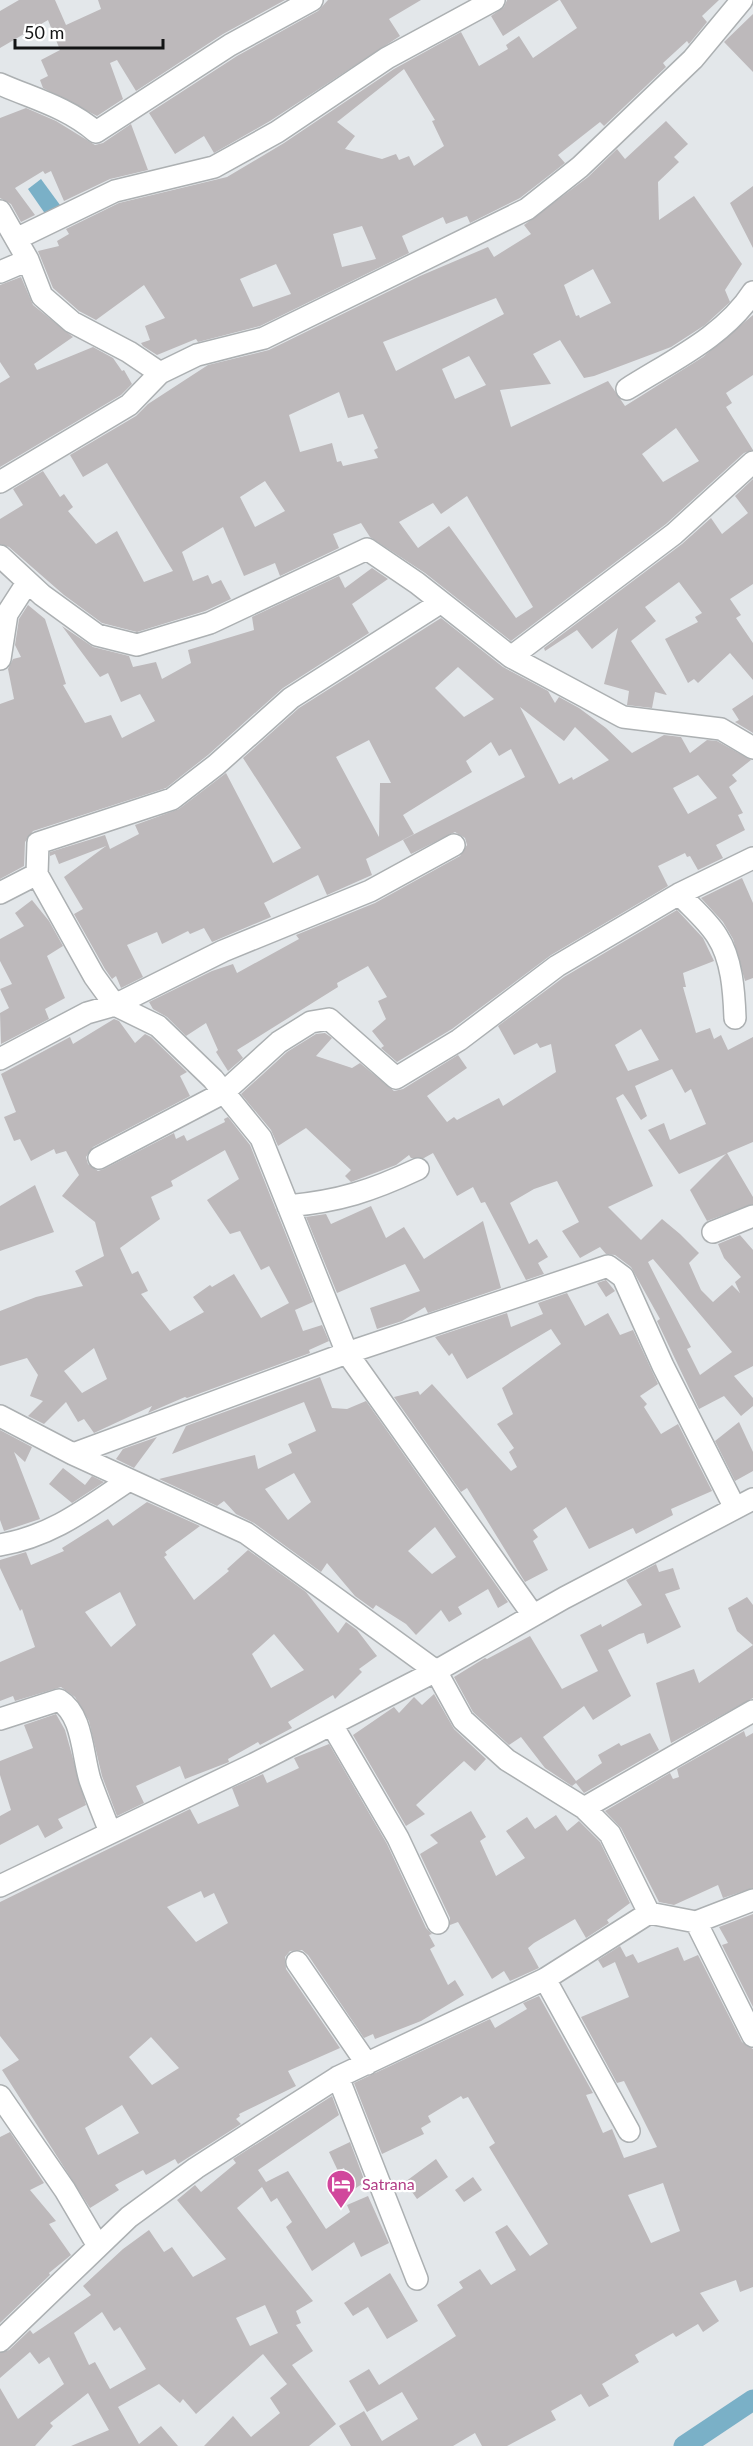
<svg xmlns="http://www.w3.org/2000/svg" width="753" height="2446" viewBox="0 0 753 2446" font-family="Lato,sans-serif">
  <style>
    .water { fill: #7ab0c7 }
    .lines { fill: none; stroke-linecap: round; stroke-linejoin: round }
    .canal { stroke: #7ab0c7; stroke-width: 21 }
    .building { fill: #bdb9bb; fill-rule: evenodd }
    .minor-casing { stroke: #acb0b2; stroke-width: 24 }
    .minor { stroke: #fff; stroke-width: 21 }
    .labels { text-anchor: middle; stroke-width: 4.5; stroke-linejoin: round; paint-order: stroke }
    .hotel-label { font-size: 16px; fill: #b23c85; stroke: #fff; text-anchor: start }
  </style>
  <rect width="100%" height="100%" fill="#e3e7ea"/>
  <path class="water" d="M41,179L60,205L46,215L28,189Z"/>
  <g class="lines">
    <path class="canal" d="M684,2446L753,2400"/>
  </g>
  <path class="building" d="M19,0H55L66,25L101,9L98,0H285L223,34L136,91L117,60L110,63L123,99L97,116L43,88L40,80L48,76L41,60L60,50L48,20L0,48V11Z
    M328,0H421L389,19L400,36L270,121L214,153L204,136L175,154L149,113L237,56L318,11Z
    M507,0H559L503,36L491,16L504,7Z
    M560,0H719L702,16L707,22L689,44L687,41L663,63L666,67L604,126L600,122L558,155L565,163L520,198L470,223L467,216L446,224L443,217L402,236L409,253L260,326L198,342L196,339L157,355L143,346L141,343L150,340L145,326L165,318L144,285L96,320L79,311L53,288L38,251L59,246L57,241L69,234L66,229L119,203L227,177L284,143L394,69L461,32L479,66L508,49L506,45L519,36L533,58L577,28ZM404,69L435,120L432,121L444,146L414,166L409,156L399,160L396,154L382,159L345,149L355,136L337,122ZM362,226L376,259L342,267L333,234ZM276,264L291,294L253,307L240,279Z
    M753,14V72L724,42Z
    M26,108L56,121L95,145L103,143L131,124L148,170L110,179L64,201L51,171L45,174L43,171L15,188L35,215L21,222L11,204L0,198V118Z
    M666,121L688,144L674,157L679,162L658,182L659,220L694,196L742,264L725,290L730,302L705,325L671,347L594,376L584,378L560,340L533,354L551,384L500,390L511,427L608,381L625,406L703,357L753,315V375L726,393L732,403L726,407L753,450L744,453L666,524L511,641L425,573L370,537L361,523L333,534L339,548L280,576L275,563L244,576L223,527L182,552L193,581L208,575L212,584L221,580L231,599L205,611L137,632L102,623L64,595L9,547L0,544V519L23,505L13,489L43,471L60,497L64,494L73,507L68,511L96,544L117,531L144,582L173,571L107,463L83,477L70,455L136,416L148,404L208,365L269,350L420,276L488,247L494,257L531,234L524,225L588,177L617,149L625,159ZM593,269L611,303L580,318L579,315L576,316L564,285ZM496,298L504,314L396,371L383,342ZM469,356L486,385L455,399L442,369ZM339,392L348,418L363,414L378,448L374,450L378,458L343,466L341,461L337,462L332,443L300,452L289,415ZM676,428L699,461L663,482L642,454ZM265,481L285,511L255,527L240,497ZM467,496L533,607L516,618L449,526L418,548L399,522L433,503L441,514Z
    M753,186V248L730,203Z
    M21,277L33,305L73,337L34,364L37,370L93,347L113,358L122,371L124,370L132,384L121,395L0,467V383L10,377L0,362V285Z
    M753,479V584L730,599L741,615L736,618L753,643V680L730,653L698,683L694,679L688,683L665,639L698,622L695,617L702,613L679,582L645,607L656,621L631,641L667,695L655,692L652,708L627,705L629,691L604,684L618,628L592,649L577,630L545,651L544,648L682,544L711,518L722,534L748,513L735,496Z
    M372,568L388,579L352,604L369,633L283,688L208,755L166,788L33,831L25,842L24,866L0,879V704L14,699L8,669L13,659L21,657L15,645L19,619L28,605L45,619L66,684L63,685L85,723L111,715L122,738L155,721L140,694L121,702L108,673L100,677L62,626L93,647L129,656L133,667L156,662L162,679L191,663L188,650L254,630L252,617L339,576L345,588Z
    M441,618L503,667L548,691L555,703L559,697L579,708L606,728L632,753L664,735L681,737L690,753L707,740L717,741L751,760L732,775L737,781L729,787L743,813L738,815L745,830L716,845L723,858L698,870L690,856L687,857L685,853L658,866L668,886L551,955L452,1029L397,1062L381,1048L384,1046L372,1031L386,1019L378,1001L387,997L368,966L337,983L338,987L237,1050L243,1058L228,1071L216,1052L218,1050L206,1023L186,1036L167,1017L153,1009L149,1002L212,971L233,964L237,973L299,939L296,935L375,903L460,856L467,845L465,838L455,832L411,854L403,840L525,777L511,749L499,756L491,742L466,761L472,772L403,815L414,834L366,859L372,875L327,895L318,875L264,903L271,917L212,942L204,928L190,934L188,931L162,944L157,932L127,945L143,977L121,988L116,976L112,979L105,969L74,914L83,909L64,877L106,846L59,864L55,854L50,856V852L105,835L110,849L139,834L135,825L179,809L226,773L273,863L301,848L243,758L299,708ZM458,667L494,699L464,717L435,688ZM520,707L564,741L575,727L609,760L573,780L572,777L559,784ZM369,740L391,783H380L379,837L336,757ZM698,775L717,798L688,814L673,788Z
    M753,695V733L735,722L739,720L732,709Z
    M742,878L753,903V978L745,981L733,939L723,922L701,898Z
    M32,900L49,921L63,946L47,956L65,998L45,1009L49,1019L1,1044L0,1013L9,1008L0,989L12,984L0,961V939L24,926L15,913Z
    M677,910L703,938L714,961L683,973L686,987H683L696,1033L710,1028L714,1039L721,1035L728,1050L753,1037V1142L727,1153L753,1197V1204L707,1221L690,1190L726,1154L679,1174L648,1130L664,1123L670,1140L706,1124L691,1089L685,1093L672,1069L635,1086L647,1116L641,1120L623,1094L616,1098L653,1186L608,1207L641,1240L662,1219L680,1234L699,1253L689,1263L701,1290L713,1302L732,1285L740,1293L735,1282L741,1277L724,1258L718,1244L740,1235L753,1250V1366L734,1376L753,1398V1406L741,1416L724,1396L699,1409L657,1321L660,1319L631,1267L615,1255L606,1254L600,1247L580,1258L562,1231L579,1222L557,1181L534,1189L510,1203L529,1244L537,1239L548,1257L538,1263L544,1274L526,1280L485,1202L481,1203L473,1187L457,1196L433,1153L424,1158H411L409,1155L396,1165L351,1182L345,1176L351,1170L306,1128L278,1146L271,1130L241,1094L287,1052L316,1034L325,1033L332,1038L316,1056L352,1068L360,1063L394,1091L403,1089L458,1055L467,1068L427,1096L447,1122L454,1117L457,1120L499,1098L503,1106L556,1072L551,1044L540,1048L537,1043L514,1055L498,1026L564,977ZM641,1029L659,1060L628,1071L615,1045ZM653,1259L732,1352L700,1375L687,1349L691,1347L648,1262Z
    M114,1019L119,1021L135,1043L145,1034L151,1037L187,1072L180,1076L190,1096L93,1147L86,1157L88,1164L98,1171L104,1169L174,1133L176,1139L184,1135L187,1141L225,1122L224,1119L228,1117L250,1145L313,1302L295,1310L303,1331L322,1325L329,1341L309,1350L310,1353L187,1398L185,1397L148,1413L152,1406L94,1433L84,1419L78,1422L66,1402L44,1424L28,1416L43,1401L30,1396L38,1375L27,1358L0,1366V1311L36,1297L83,1286L75,1271L104,1256L95,1222L62,1196L79,1175L66,1151L56,1154L54,1149L31,1161L20,1139L14,1141L4,1117L16,1112L1,1074L70,1037L73,1044ZM225,1150L239,1179L207,1200L230,1234L240,1231L261,1270L269,1266L289,1303L261,1318L234,1274L212,1287L210,1285L193,1297L204,1312L170,1331L141,1294L148,1291L138,1271L132,1274L120,1248L160,1219L151,1197L173,1186L171,1181ZM94,1348L107,1379L82,1393L64,1371Z
    M35,1185L54,1232L0,1251V1206Z
    M371,1206L386,1238L404,1227L424,1259L483,1221L501,1288L428,1313L425,1307L402,1321L377,1329L370,1308L420,1291L405,1264L337,1293L306,1217L326,1214L331,1224Z
    M606,1280L615,1291L606,1297L597,1283Z
    M567,1293L585,1326L608,1313L620,1335L633,1330L658,1384L640,1396L647,1404L644,1407L661,1434L678,1424L712,1491L671,1509L673,1515L636,1534L633,1528L589,1549L566,1507L533,1530L538,1537L533,1541L548,1570L525,1582L467,1488L461,1492L394,1397L418,1391L420,1395L432,1384L511,1471L517,1467L509,1452L514,1448L497,1424L513,1414L502,1388L561,1344L551,1329L467,1379L452,1353L449,1356L435,1337L507,1313L511,1327L543,1314L538,1303Z
    M320,1377L332,1408L347,1409L366,1401L508,1602L498,1608L488,1589L458,1607L462,1614L449,1622L441,1610L416,1635L406,1624L376,1605L373,1609L355,1596L327,1563L321,1572L254,1523L236,1514L224,1501L217,1506L159,1479L255,1455L258,1469L292,1453L288,1444L316,1431L304,1402L172,1454L186,1426ZM294,1473L311,1502L288,1520L265,1489ZM435,1527L456,1557L432,1574L408,1551Z
    M700,1411L715,1441L739,1422L753,1452V1471L735,1481Z
    M0,1430L32,1447L25,1462L14,1452L40,1519L4,1531L0,1520Z
    M157,1437L134,1468L116,1459L123,1449Z
    M63,1468L85,1485L92,1476L104,1482L72,1503L49,1484Z
    M147,1502L200,1526L165,1552L167,1555L164,1557L194,1600L229,1571L227,1569L248,1550L306,1592L338,1633L346,1622L357,1630L377,1656L359,1669L362,1672L335,1699L333,1695L288,1722L292,1728L260,1745L258,1742L228,1759L229,1762L185,1779L180,1766L136,1786L144,1803L117,1816L102,1776L89,1721L75,1697L61,1687L15,1701L13,1696L0,1701V1662L35,1647L22,1609L20,1611L0,1568V1560L26,1552L31,1565L64,1551L62,1548L108,1519L113,1526ZM120,1592L136,1625L111,1647L85,1612ZM274,1634L304,1670L271,1688L252,1654Z
    M656,1564L659,1572L673,1568L680,1589L665,1594L681,1627L647,1644L644,1633L639,1634L608,1650L631,1696L593,1720L584,1706L543,1737L576,1781L602,1763L598,1755L619,1743L621,1746L650,1733L659,1750L584,1793L576,1783L572,1786L545,1768L521,1737L509,1745L473,1712L454,1677L485,1658L487,1659L530,1636L562,1689L598,1671L580,1635L601,1624L602,1627L642,1605L626,1580Z
    M747,1597L753,1605V1698L671,1743L656,1683L694,1669L699,1683L753,1645L737,1631L728,1608Z
    M434,1694L454,1729L486,1759L475,1771L464,1761L416,1805L425,1814L406,1826L353,1735L394,1707L399,1713L414,1697L422,1705Z
    M56,1714L65,1730L86,1805L58,1819L63,1828L45,1838L38,1825L0,1845V1816L11,1810L0,1775V1761L33,1748L24,1725Z
    M744,1731L746,1737L753,1733V1888L723,1898L718,1885L674,1905L659,1902L621,1828L605,1811L670,1773L673,1779L679,1777L677,1769Z
    M329,1744L387,1844L426,1928L432,1934L429,1935L435,1946L430,1949L448,1985L455,1980L464,1995L421,2021L375,2039L373,2034L364,2038L308,1955L302,1950L290,1951L285,1957L286,1969L340,2048L288,2071L296,2086L239,2114L240,2116L236,2119L241,2124L216,2140L178,2164L175,2159L146,2175L143,2170L115,2185L119,2190L90,2208L2,2070L19,2060L0,2036V1902L190,1809L198,1824L239,1806L232,1788L263,1774L267,1783L299,1768L294,1758ZM201,1891L204,1898L214,1893L228,1923L196,1942L167,1907ZM151,2037L179,2068L152,2085L129,2057ZM122,2105L139,2133L98,2155L85,2128Z
    M471,1811L486,1837L480,1841L496,1876L525,1858L506,1831L527,1817L535,1829L556,1815L567,1831L579,1821L600,1842L630,1903L607,1920L609,1923L586,1938L575,1919L534,1943L528,1948L539,1968L510,1981L504,1971L492,1979L458,1922L450,1925V1918L420,1854L438,1843L430,1835Z
    M753,1914V2007L722,1945L728,1943L719,1927Z
    M620,1946L626,1957L633,1954L638,1963L678,1947L684,1961L698,1955L742,2042L753,2049V2287L740,2292L736,2280L700,2293L719,2321L703,2332L698,2324L676,2337L673,2333L635,2355L639,2362L602,2384L609,2396L589,2407L581,2394L551,2411L556,2420L507,2446H482L475,2433L453,2446H351L339,2426L364,2411L382,2441L418,2419L402,2392L367,2412L349,2381L369,2369L379,2385L456,2336L437,2305L463,2288L459,2282L480,2269L491,2285L516,2270L495,2232L507,2225L530,2256L548,2244L489,2147L495,2143L468,2097L463,2099L461,2096L428,2116L431,2122L421,2128L424,2134L382,2154L354,2083L490,2019L495,2028L527,2009L523,2003L539,1996L593,2093L586,2095L603,2133L612,2129L624,2158L657,2147L624,2081L617,2083L581,2017L629,1997L615,1962L603,1968L598,1960ZM663,2183L680,2231L651,2243L628,2195Z
    M332,2096L339,2115L258,2170L266,2182L288,2171L326,2229L350,2212L347,2205L368,2196L389,2243L361,2257L354,2242L312,2271L286,2227L292,2222L277,2198L271,2202L262,2187L237,2208L313,2301L296,2311L301,2323L296,2325L313,2351L292,2365L336,2424L309,2446H204L233,2416L251,2437L280,2413L270,2398L287,2384L263,2354L196,2414L183,2399L180,2403L159,2384L118,2407L139,2444L161,2426L178,2446H71L109,2430L88,2393L50,2423L53,2426L35,2446H0V2388L18,2419L64,2384L49,2357L39,2364L30,2352L0,2378V2353L9,2350L30,2330L33,2334L91,2295L83,2286L123,2249L149,2230L164,2252L172,2247L193,2277L226,2259L177,2200L195,2185L201,2192L236,2163L233,2159ZM265,2305L278,2333L250,2346L236,2318ZM102,2312L114,2331L120,2327L146,2369L110,2389L95,2362L89,2365L74,2333Z
    M10,2132L44,2183L30,2190L56,2221L49,2224L71,2255L49,2273L50,2275L0,2323V2137Z
    M350,2142L365,2182L353,2190L344,2168L338,2171L329,2152Z
    M436,2159L448,2177L417,2199L405,2182Z
    M473,2177L482,2190L464,2202L455,2190Z
    M390,2273L418,2321L387,2339L368,2307L353,2316L344,2303Z"/>
  <g class="lines">
    <g class="minor-casing">
      <path id="minor" d="M0,84C34,99 67,107 96,132L230,45L312,0
        M0,211L28,260L42,296L72,322L129,352L160,373
        M16,239L115,191L214,167L277,132L387,58L494,0
        M0,272L28,260
        M627,389C671,361 725,336 753,292
        M0,482L129,405L160,373L197,355L264,338L527,209L580,167L693,59L742,0
        M0,556L42,595L97,635L137,645L210,623L367,549L417,583L511,657L623,717L721,729L753,748
        M440,603L291,698L216,765L172,799L38,843L37,874L94,976L115,1005L158,1026L213,1079L261,1138L347,1353L533,1615
        M511,657L674,534L753,462
        M0,659L7,614L27,583
        M0,893L37,874
        M679,894C691,907 707,920 717,936C732,959 734,991 735,1018
        M0,1059L87,1013L115,1005L223,951L370,891L454,845
        M99,1158L223,1093L279,1042L311,1022L329,1019L396,1078L459,1040L557,966L679,894L753,858
        M288,1206C340,1201 371,1191 418,1169
        M713,1232L753,1216
        M0,1416L73,1454L246,1533L436,1671L463,1720L507,1760L584,1808L610,1834L649,1913
        M73,1454L347,1353L608,1266L623,1277L663,1366L735,1508
        M0,1545C52,1536 86,1509 129,1480
        M0,1719L59,1700C83,1715 82,1754 90,1780C96,1797 103,1814 110,1832
        M332,1725L398,1838L438,1923
        M584,1808L753,1711
        M0,1886L254,1764L436,1671L564,1598L753,1499
        M696,1922L753,2036
        M297,1962L367,2064
        M545,1979L629,2131
        M338,2077L417,2279
        M0,2096L65,2190L98,2246
        M0,2341L129,2217L196,2168L338,2077L545,1979L649,1913L696,1922L753,1900"/>
    </g>
    <use href="#minor" class="minor"/>
  </g>
  <defs>
    <g id="hotel-pin" transform="scale(1.5)"><path d="M0 17L-7.5 6A9.5 9.5 0 1 1 7.5 6Z" fill="#d1479c" stroke="#fff"/><path d="M-6-4.5h1.5V1H6V5H4.5V3h-9V5H-6ZM-4 0a1.8 1.8 0 1 1 3.6 0ZM.5 0V-2.5h3Q6-2.5 6 0Z" fill="#fff"/></g>
  </defs>
  <g fill-rule="evenodd">
    <use href="#hotel-pin" x="341" y="2184"/>
  </g>
  <g class="labels">
    <g class="hotel-label">
      <text x="362" y="2190">Satrana</text>
    </g>
  </g>
  <path d="M15 39v9h148v-9" fill="none" stroke="#131415" stroke-width="3"/>
  <text x="24" y="39" font-size="18" fill="#131415" stroke="#ffffff" stroke-width="4.5" paint-order="stroke">50 m</text>
</svg>
